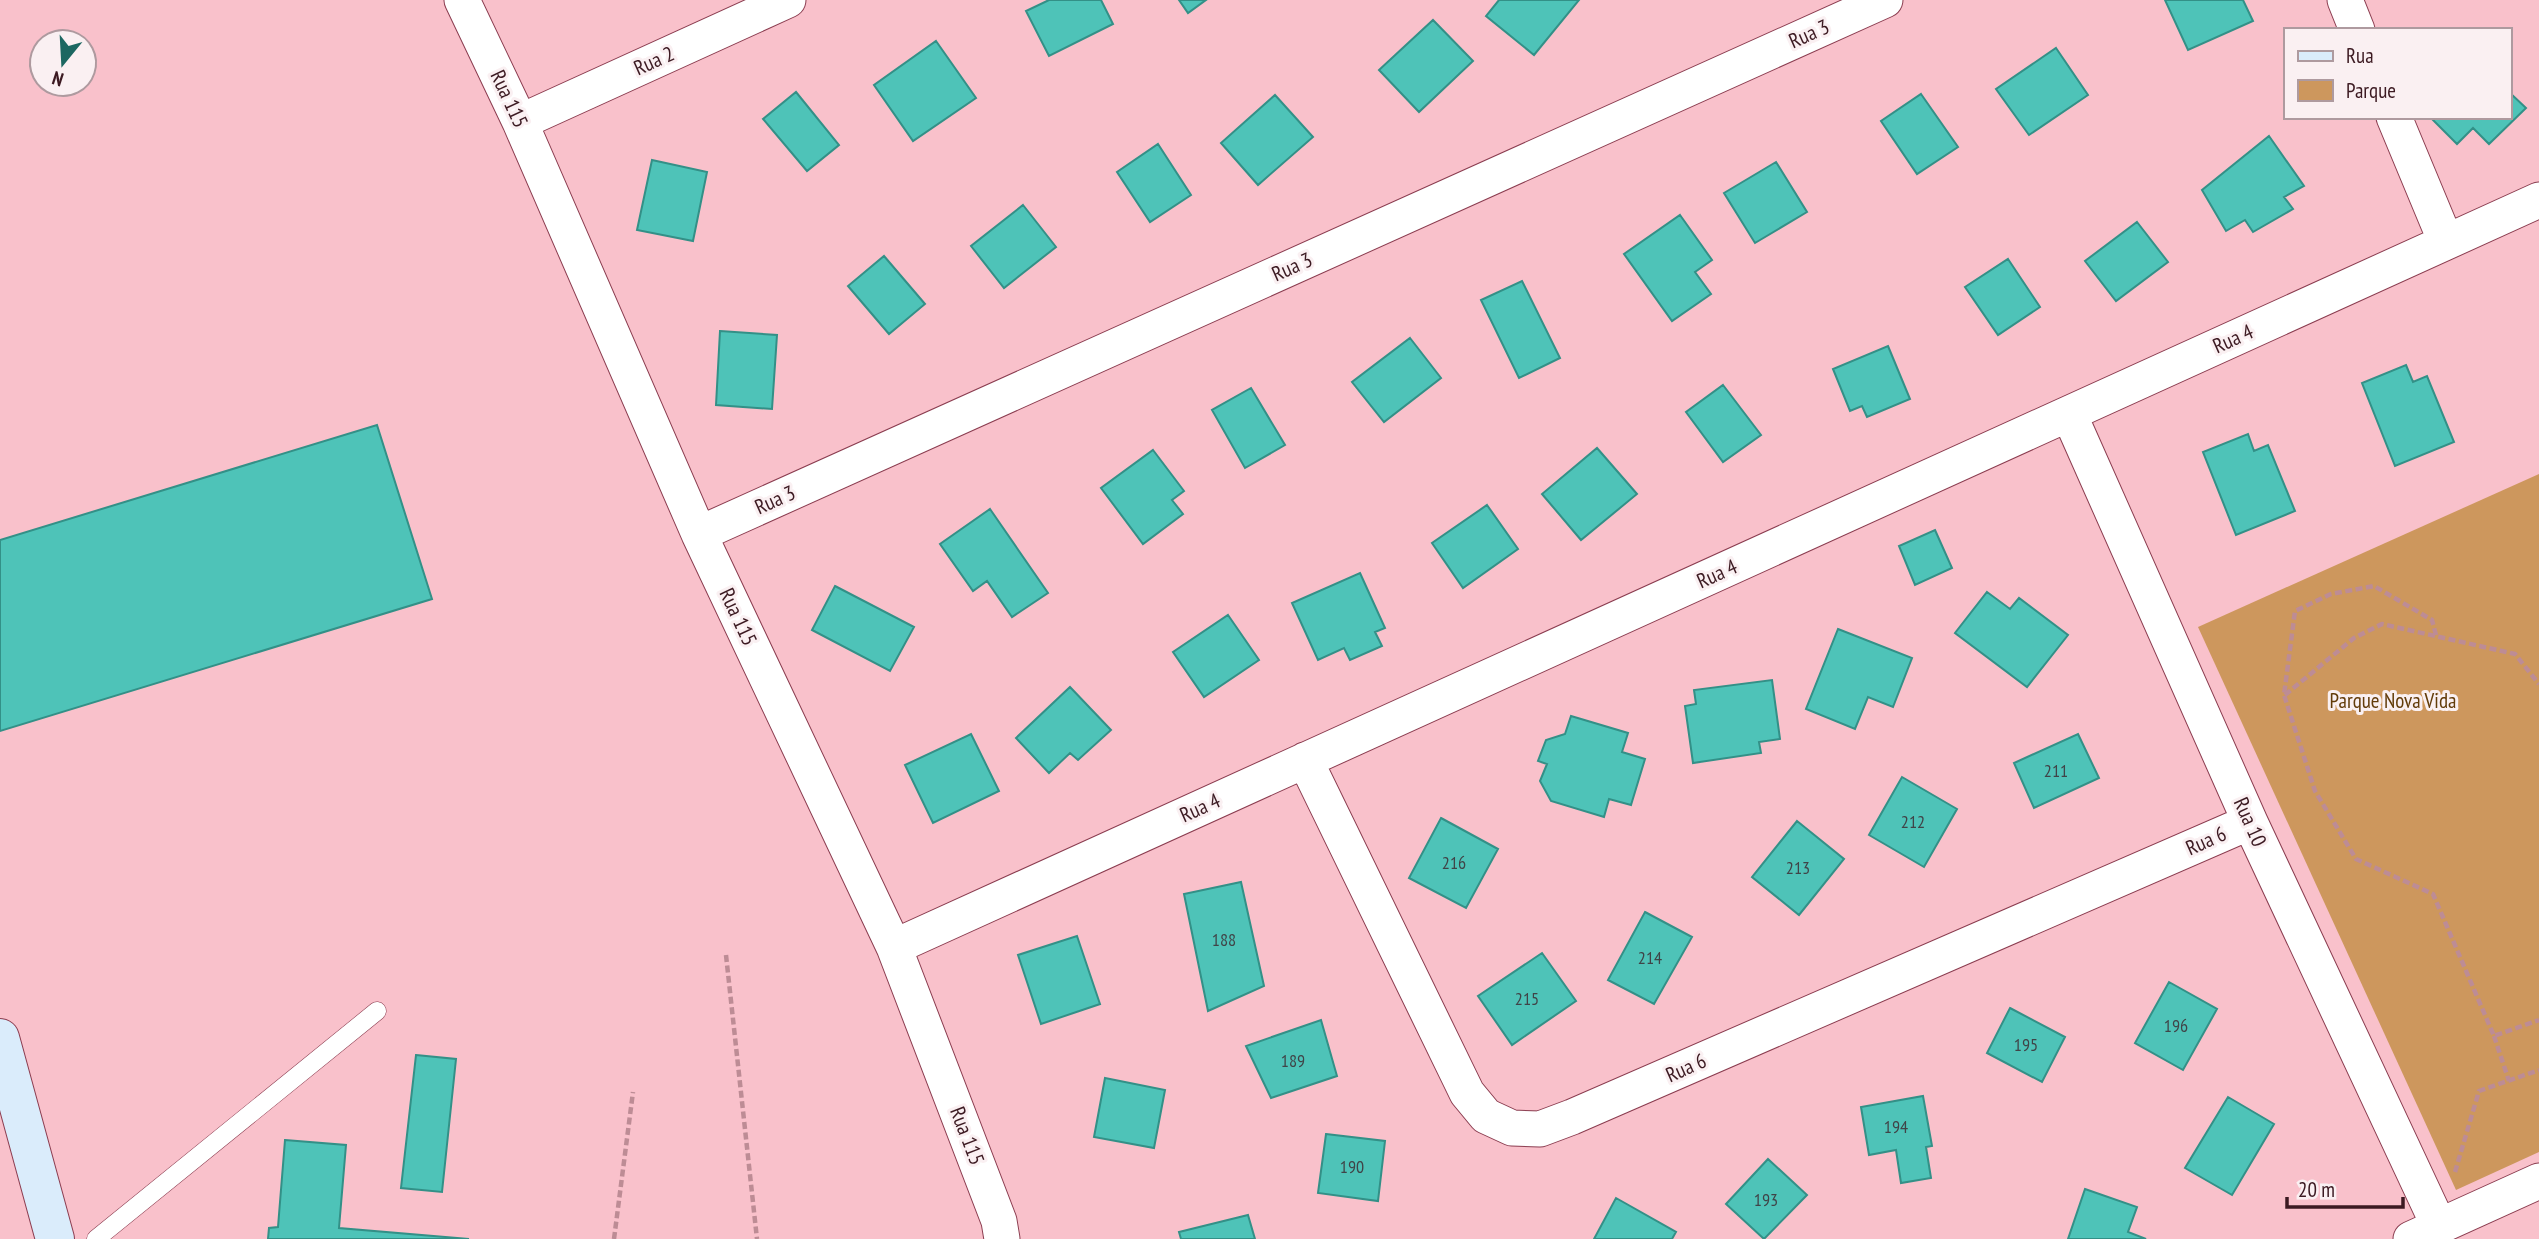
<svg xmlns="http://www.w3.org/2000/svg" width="2539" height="1239" viewBox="0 0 2539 1239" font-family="'PT Sans Narrow',sans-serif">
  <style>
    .green { fill: #cd975d }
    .building { fill: #4ec3b8; stroke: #339087; stroke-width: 2 }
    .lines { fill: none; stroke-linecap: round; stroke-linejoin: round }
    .lane-casing { stroke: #8b3d50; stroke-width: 19 }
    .street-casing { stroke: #8b3d50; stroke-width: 37 }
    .secondary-casing { stroke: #8b3d50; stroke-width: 40 }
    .path { stroke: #bd8c95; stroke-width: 4.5; stroke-dasharray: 7 3.5; stroke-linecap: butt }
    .lane { stroke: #fff; stroke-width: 18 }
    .street { stroke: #fff; stroke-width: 35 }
    .secondary { stroke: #daecfb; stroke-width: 38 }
    .labels { text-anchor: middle; stroke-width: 6; stroke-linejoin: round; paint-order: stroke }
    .number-label { font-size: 18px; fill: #404448 }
    .street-label { font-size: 21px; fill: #3c1a22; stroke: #faf0f2 }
    .park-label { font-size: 21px; fill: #633c0a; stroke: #faf0f2 }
  </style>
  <rect width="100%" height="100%" fill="#f9c1cb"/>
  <path class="green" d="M2539,474V1152L2456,1190L2198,627Z"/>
  <path class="building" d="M1049,0H1101L1113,24L1049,56L1026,11Z
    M1179,0H1206L1188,13Z
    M1499,0H1579L1534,55L1486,16Z
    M2165,0H2243L2253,21L2188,50Z
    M1433,20L1473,61L1419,112L1379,70Z
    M936,41L976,98L913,141L874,85Z
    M2056,48L2088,95L2029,135L1996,89Z
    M796,92L839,145L807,171L763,119Z
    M2509,92L2526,108L2489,144L2473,128L2457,144L2430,117H2509Z
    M1921,94L1958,147L1917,174L1881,121Z
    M1275,95L1313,137L1258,185L1221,143Z
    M2269,136L2304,186L2284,197L2293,209L2253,232L2245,220L2226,231L2202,190Z
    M1158,144L1191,195L1150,222L1117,172Z
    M652,160L707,172L693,241L637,230Z
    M1776,162L1807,212L1755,243L1724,193Z
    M1023,205L1056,247L1004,288L971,246Z
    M1680,215L1712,260L1695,272L1711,294L1672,321L1624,254Z
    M2137,222L2168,262L2116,301L2085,261Z
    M884,256L925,304L889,334L848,286Z
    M2008,259L2040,307L1998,335L1965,287Z
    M1522,281L1560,358L1519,378L1481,300Z
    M720,331L777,335L772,409L716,405Z
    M1410,338L1441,378L1384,422L1352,382Z
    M1888,346L1910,399L1867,417L1862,406L1850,411L1833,369Z
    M2406,365L2413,382L2427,376L2454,442L2395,466L2362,383Z
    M1723,385L1761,435L1723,462L1686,412Z
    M1251,388L1285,445L1245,468L1212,410Z
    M377,425L432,599L0,731V540Z
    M2248,434L2254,451L2268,445L2295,511L2236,535L2203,452Z
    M1597,448L1637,494L1581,540L1542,494Z
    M1153,450L1184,491L1172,500L1183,514L1143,544L1101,488Z
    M1487,505L1518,549L1463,588L1432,543Z
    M990,509L1048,593L1012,617L987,581L973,591L940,544Z
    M1935,530L1952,568L1915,585L1899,546Z
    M1360,573L1385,628L1375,632L1382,646L1350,660L1344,648L1318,660L1292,603Z
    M835,586L914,627L890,671L812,630Z
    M1987,592L2010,609L2019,598L2068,635L2027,687L1955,633Z
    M1228,615L1259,660L1204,697L1173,652Z
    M1838,629L1912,658L1893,707L1868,697L1855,729L1806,709Z
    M1772,680L1780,739L1759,742L1761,753L1693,763L1685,706L1696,704L1694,690Z
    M1070,687L1111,730L1078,760L1070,753L1049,773L1016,738Z
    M1571,716L1628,733L1622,752L1645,759L1631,805L1609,799L1604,817L1551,801L1540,781L1547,764L1538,761L1546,740L1565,734Z
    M971,734L999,791L933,823L905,765Z
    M2078,734L2099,778L2034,808L2014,763Z
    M1902,777L1957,809L1924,867L1869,835Z
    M1441,818L1498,849L1466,908L1409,878Z
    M1797,821L1844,859L1799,915L1752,877Z
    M1241,882L1264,986L1208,1011L1184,894Z
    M1645,912L1692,937L1654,1004L1608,980Z
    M1077,936L1100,1004L1041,1024L1018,955Z
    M1542,953L1576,1001L1512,1045L1478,996Z
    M2169,982L2217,1009L2183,1070L2135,1043Z
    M2010,1008L2065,1037L2042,1082L1987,1053Z
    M1321,1020L1337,1076L1271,1098L1246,1046Z
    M416,1055L456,1059L442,1192L401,1188Z
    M1105,1078L1165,1090L1154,1148L1094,1137Z
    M1923,1096L1932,1146L1926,1147L1931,1178L1901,1183L1896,1150L1869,1155L1861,1107Z
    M2228,1097L2274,1124L2232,1195L2185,1168Z
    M1326,1134L1385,1141L1378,1201L1318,1193Z
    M285,1140L346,1145L339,1228L469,1239H268L269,1228L278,1227Z
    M1768,1159L1807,1195L1764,1239L1726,1204Z
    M2085,1189L2137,1207L2128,1232L2146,1239H2068Z
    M1616,1198L1676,1232L1672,1239H1594Z
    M1248,1215L1255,1239H1181L1179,1232Z"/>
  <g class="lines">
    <g class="lane-casing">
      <path id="lane" d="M96,1239L377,1011"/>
    </g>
    <g class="street-casing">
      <path id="street" d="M462,0L520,122L699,534L894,947L999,1221L1002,1239
        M2345,0L2357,30
        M2394,117L2446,242
        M520,122L788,0
        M2069,414L2250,822L2439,1226
        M699,534L1885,0
        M1305,760L1467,1093L1486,1116L1512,1128L1540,1129L1572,1117L2250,822
        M894,947L2539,200
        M2411,1239L2539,1181"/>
    </g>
    <g class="secondary-casing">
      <path id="secondary" d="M0,1038L55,1239"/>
    </g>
    <path class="path" d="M2436,635L2432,620L2374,586L2331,594L2295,611L2284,695L2315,791L2356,859L2433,894L2494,1036L2539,1020
      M2285,695L2354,638L2382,624L2515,654L2539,684
      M726,955L757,1239
      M2494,1036L2509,1081
      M2455,1172L2479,1091L2539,1070
      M614,1239L633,1092"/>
    <use href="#lane" class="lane"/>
    <use href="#street" class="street"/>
    <use href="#secondary" class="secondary"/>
  </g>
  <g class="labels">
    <g class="number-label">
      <text x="2056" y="777">211</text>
      <text x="1913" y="828">212</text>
      <text x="1454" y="869">216</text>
      <text x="1798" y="874">213</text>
      <text x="1224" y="946">188</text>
      <text x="1650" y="964">214</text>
      <text x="1527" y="1005">215</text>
      <text x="2176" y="1032">196</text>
      <text x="2026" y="1051">195</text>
      <text x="1293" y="1067">189</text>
      <text x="1896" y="1133">194</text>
      <text x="1352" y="1173">190</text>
      <text x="1766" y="1206">193</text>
    </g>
    <g class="street-label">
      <text transform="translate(1809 34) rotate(-24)" y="7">Rua 3</text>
      <text transform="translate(654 61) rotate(-24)" y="7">Rua 2</text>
      <text transform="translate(509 99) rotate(65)" y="7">Rua 115</text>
      <text transform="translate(1292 267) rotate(-24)" y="7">Rua 3</text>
      <text transform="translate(2233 339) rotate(-24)" y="7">Rua 4</text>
      <text transform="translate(775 500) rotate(-24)" y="7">Rua 3</text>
      <text transform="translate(1717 574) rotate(-24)" y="7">Rua 4</text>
      <text transform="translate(738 617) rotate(65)" y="7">Rua 115</text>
      <text transform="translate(1200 808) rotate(-24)" y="7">Rua 4</text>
      <text transform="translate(2250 822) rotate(66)" y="7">Rua 10</text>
      <text transform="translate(2206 841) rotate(-24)" y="7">Rua 6</text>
      <text transform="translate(1686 1068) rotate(-24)" y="7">Rua 6</text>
      <text transform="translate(967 1136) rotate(69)" y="7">Rua 115</text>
    </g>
    <g class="park-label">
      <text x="2393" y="708">Parque Nova Vida</text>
    </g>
  </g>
  <rect x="2284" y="28" width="228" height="91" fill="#faf0f2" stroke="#ae9a9f" stroke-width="2"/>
  <rect x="2298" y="51" width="35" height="10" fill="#daecfb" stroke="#ae9a9f" stroke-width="2"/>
  <text x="2346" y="63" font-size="21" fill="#3c1a22">Rua</text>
  <rect x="2298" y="80" width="35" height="21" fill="#cd975d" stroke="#ae9a9f" stroke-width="2"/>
  <text x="2346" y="98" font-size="21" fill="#3c1a22">Parque</text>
  <g transform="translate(63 63) rotate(198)"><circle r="33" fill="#faf0f2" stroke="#ae9a9f" stroke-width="2"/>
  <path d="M0-5L12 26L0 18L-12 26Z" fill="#1c6761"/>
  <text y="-10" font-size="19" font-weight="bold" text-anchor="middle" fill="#3c1a22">N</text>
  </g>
  <path d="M2287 1197v10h116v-10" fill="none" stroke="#3c1a22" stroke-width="3.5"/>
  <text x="2298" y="1197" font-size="21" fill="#3c1a22" stroke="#faf0f2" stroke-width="5" paint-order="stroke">20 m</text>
</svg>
